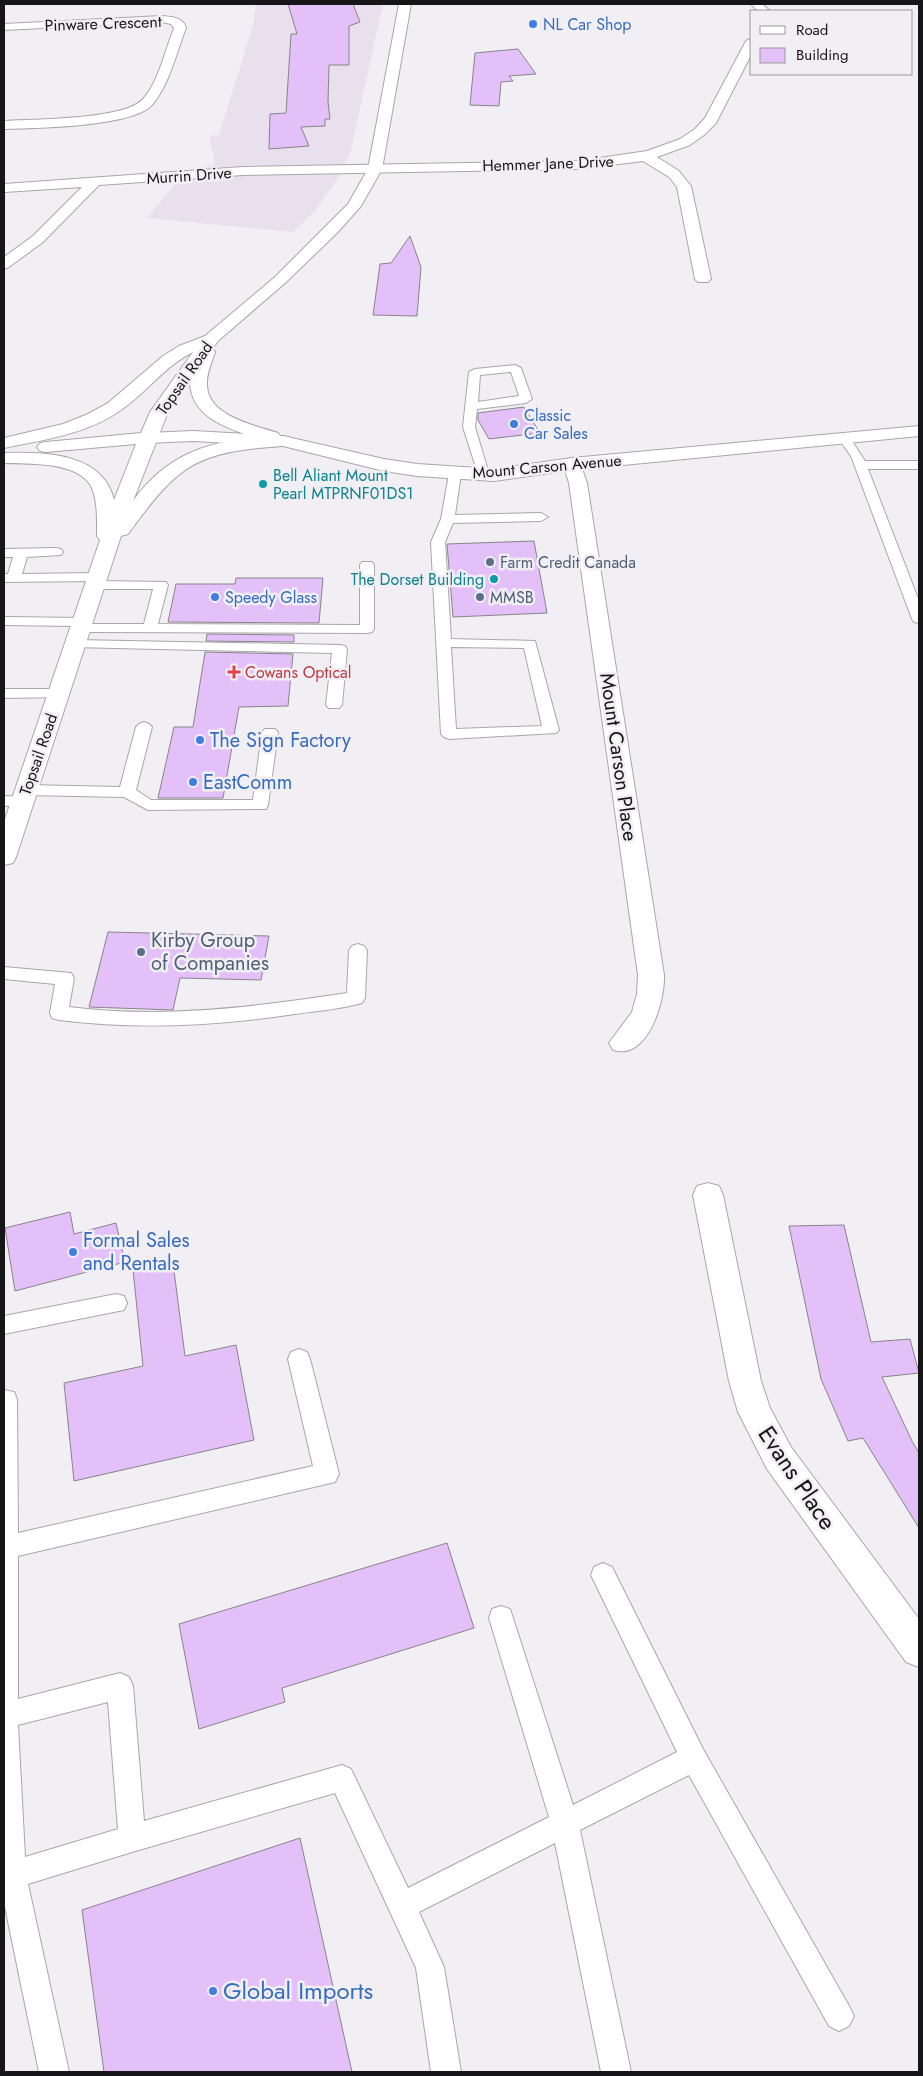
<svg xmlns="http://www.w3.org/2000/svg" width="923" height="2076" viewBox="0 0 923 2076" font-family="Jost,sans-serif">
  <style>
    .built { fill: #e8e1ed }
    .building { fill: #e4c0f8; stroke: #878489 }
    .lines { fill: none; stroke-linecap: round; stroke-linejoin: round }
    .service-casing { stroke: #a9a6ab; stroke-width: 2 }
    .minor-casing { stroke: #a9a6ab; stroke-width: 2 }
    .secondary-casing { stroke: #a9a6ab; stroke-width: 2 }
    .primary-casing { stroke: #a9a6ab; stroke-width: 2 }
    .service { fill: #fff; fill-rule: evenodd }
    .minor { fill: #fff; fill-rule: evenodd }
    .secondary { fill: #fff; fill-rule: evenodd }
    .primary { fill: #fff; fill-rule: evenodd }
    .shop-dot { fill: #3f7fe0; stroke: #f2eff4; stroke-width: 2 }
    .culture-dot { fill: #0f9aa8; stroke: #f2eff4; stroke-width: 2 }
    .service-dot { fill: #5c6f8a; stroke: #f2eff4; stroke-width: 2 }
    .health-dot { fill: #e0444e; stroke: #f2eff4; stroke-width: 2 }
    .labels { text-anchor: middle; stroke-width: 5; stroke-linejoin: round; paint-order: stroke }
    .far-street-label { font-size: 16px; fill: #161517; stroke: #f2eff4 }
    .far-shop-label { font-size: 16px; fill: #366cbe; stroke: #f2eff4; text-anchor: start }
    .far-culture-label { font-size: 16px; fill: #0d838f; stroke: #f2eff4; text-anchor: start }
    .far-service-label { font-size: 16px; fill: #4e5e75; stroke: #f2eff4; text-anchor: start }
    .far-health-label { font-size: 16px; fill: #be3a42; stroke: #f2eff4; text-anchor: start }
    .shop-label { font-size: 20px; fill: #366cbe; stroke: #f2eff4; text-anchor: start }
    .street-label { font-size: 20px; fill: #161517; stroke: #f2eff4 }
    .service-label { font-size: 20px; fill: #4e5e75; stroke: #f2eff4; text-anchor: start }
    .near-street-label { font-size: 24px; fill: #161517; stroke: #f2eff4 }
    .near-shop-label { font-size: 24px; fill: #366cbe; stroke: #f2eff4; text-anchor: start }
  </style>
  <rect width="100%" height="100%" fill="#f2eff4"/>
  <path class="built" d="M256,4H383L350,154L338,178L314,212L293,232L147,218L176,183L215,163L209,136L219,135L254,22Z"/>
  <path class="building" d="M288,4H353L360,22L349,26V65H329L328,102L330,119H325V126L301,127L309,146L269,149L270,114L286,113L291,34H297Z
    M518,49L536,74L509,76L513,81L501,82L499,106L470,105L475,53Z
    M410,236L421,267L417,316L373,315L380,264L391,263Z
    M524,407L540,433L489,439L478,420V413Z
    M534,541L547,613L453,617L447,544Z
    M236,578H323L319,623L168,622L176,584H235Z
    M207,634L294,635V642L206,641Z
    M205,652L293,654L288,706L239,707L223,798H158L174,727H193Z
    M108,932L269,936L261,980L180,978L173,1010L89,1007Z
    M70,1212L74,1234L116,1223L125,1262L15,1291L5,1228Z
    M844,1225L871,1342L910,1339L919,1373L882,1377L912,1441L919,1453V1528L863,1438L848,1441L821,1379L789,1226Z
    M173,1263L185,1356L236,1345L254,1440L74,1481L64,1383L143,1366L133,1270Z
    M447,1543L474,1628L282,1688L285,1702L199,1729L179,1624Z
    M300,1838L352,2072H104L82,1910Z"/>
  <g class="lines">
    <g class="service-casing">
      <path id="service" d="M515,365L521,368L532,399L526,403L477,409L475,427L489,474L487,477H479L463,427L469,372L475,369ZM511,372L519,396L478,402L480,375Z
        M844,434L848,435L865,461H919V469H868L919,601V623L914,622L912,619L851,456L838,438Z
        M455,470L461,474L455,515L541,513L548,517L541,521L453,523L445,542L451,639L535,641L559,730L556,733L449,739L444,737L441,734L431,542L441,519L449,474ZM451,647L524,648L542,726L456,729Z
        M56,548L61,549L63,552L61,555L27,557L22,574L98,573L105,577L99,581L166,582L168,585L158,624L360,625V565L362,562H372L374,565V629L372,632L367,633L81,632L76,631L74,628L75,626L4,625V617L83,618L88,619L89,624H144L153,589H96L89,585L95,581L4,582V574H8L13,557H4V549Z
        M76,640L340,645L345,646L347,649L342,705L339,708H329L326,705L332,653L71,647L69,644L71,641Z
        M60,689L65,691L68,694L65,697L4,698V689Z
        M144,722L149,724L152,727L136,790L151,800H253L262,732L265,729H275L278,732L268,805L266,809L148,810L124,797L26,795L20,794L18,790L20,786L26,785L120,787L136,727L139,724Z
        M4,796L28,797L30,801L28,805L4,806Z
        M358,944L364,946L367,950L365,998L362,1003C341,1009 317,1011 295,1014C216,1026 138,1030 59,1020L52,1018L50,1013L55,984L4,979V967L71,973L74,978L69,1007C163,1019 255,1007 347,993L349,950L352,946Z
        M116,1294L124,1296L127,1303L124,1310L4,1334V1316Z
        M299,1349L307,1352L310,1359L339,1474L335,1482L18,1556V1699L120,1673L129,1677L133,1686L144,1821L342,1765L351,1769L408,1888L549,1817L489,1618L492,1609L501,1606L510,1609L513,1618L573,1805L677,1752L591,1575L594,1567L603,1563L612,1567L703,1749L849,2006L854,2016L849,2026L839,2031L829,2026L689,1775L580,1830L631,2072H601L555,1843L419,1912L444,1967L461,2072H431L416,1968L335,1793L132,1852L28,1884L69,2072H39L4,1902V1390L14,1392L17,1399L18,1533L313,1466L288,1359L291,1352ZM108,1702L118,1829L25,1857L18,1725Z"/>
    </g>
    <g class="minor-casing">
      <path id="minor" d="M751,4H762L770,11H758Z
        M162,16C172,17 183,17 186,28C177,51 169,86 152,105C132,127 35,128 4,129V121C33,119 125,120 143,99C158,83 166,48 174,28L171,24L162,22L4,30V24Z
        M752,38V53L716,123L704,135L690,145L657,157L679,171L691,186L711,279L708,282H698L695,279L677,187L669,177L643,161L579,169L243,175L99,185L43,242L9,267L4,269V257L33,236L82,187L4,192V184L243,167L579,161L647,151L680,139L695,129L705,118L746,41Z
        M572,458L579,460L587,483L664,975C665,1001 648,1061 613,1050L609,1043L632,1012L637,994L638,975L569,483L563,464L565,460Z
        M708,1183L719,1186L723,1195L761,1381L770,1408L791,1447L919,1619V1667L906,1662L767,1469L738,1412L729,1381L693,1195L697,1186Z"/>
    </g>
    <g class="secondary-casing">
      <path id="secondary" d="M919,426V436L572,470L494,481L417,476L384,471L283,446L193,441L147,443L141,442L138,438L141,434L147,433L193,431L283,436L384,459L417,464L494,469L572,458Z"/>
    </g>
    <g class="primary-casing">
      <path id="primary" d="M399,4H411L382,169L361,206L337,233L285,283L218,341L213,348L215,352C212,362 207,372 207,382C205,416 254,425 278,433L280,436L289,437L292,441L289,445L283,446C195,452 179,464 128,534L121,536L16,857L13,863L4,865V822L100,540L97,536C97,520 98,501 91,486C77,461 28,464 4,463V453C43,452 103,452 114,500L136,444L46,452L40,451L37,447L40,443L46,442L141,433L150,412L193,352C165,366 147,392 121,410C88,434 43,440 4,448V438L63,424L88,414L108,403L163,356L179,346L205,336L275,277L348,204L368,169ZM190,381C190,417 227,428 256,438C203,442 165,457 133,501L168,412Z"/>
    </g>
    <use href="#service" class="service"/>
    <use href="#minor" class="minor"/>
    <use href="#secondary" class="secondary"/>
    <use href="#primary" class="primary"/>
  </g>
  <g class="shop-dot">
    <circle cx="533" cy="24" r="5"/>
    <circle cx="514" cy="424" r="5"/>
    <circle cx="215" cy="597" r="5"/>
    <circle cx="200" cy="740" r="5"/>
    <circle cx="193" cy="782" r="5"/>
    <circle cx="73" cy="1252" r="5"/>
    <circle cx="213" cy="1991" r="5"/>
  </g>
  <g class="culture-dot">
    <circle cx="263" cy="484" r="5"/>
    <circle cx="494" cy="579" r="5"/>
  </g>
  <g class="service-dot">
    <circle cx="490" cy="562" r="5"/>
    <circle cx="480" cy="597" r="5"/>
    <circle cx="141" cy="952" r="5"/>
  </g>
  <path class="health-dot" d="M231.5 664.5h5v5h5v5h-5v5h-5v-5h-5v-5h5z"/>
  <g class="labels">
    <g class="far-street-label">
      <text transform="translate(103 23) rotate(-2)" y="6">Pinware Crescent</text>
      <text transform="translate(548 163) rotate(-2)" y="6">Hemmer Jane Drive</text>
      <text transform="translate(189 175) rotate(-4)" y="6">Murrin Drive</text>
      <text transform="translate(184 378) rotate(-55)" y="6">Topsail Road</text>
      <text transform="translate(547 466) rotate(-5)" y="6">Mount Carson Avenue</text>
      <text transform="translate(38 754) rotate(-71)" y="6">Topsail Road</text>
    </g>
    <g class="far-shop-label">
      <text x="543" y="30">NL Car Shop</text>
      <text x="524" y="421">Classic<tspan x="524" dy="18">Car Sales</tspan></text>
      <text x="225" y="603">Speedy Glass</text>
    </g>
    <g class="far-culture-label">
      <text x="273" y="481">Bell Aliant Mount<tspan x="273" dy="18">Pearl MTPRNF01DS1</tspan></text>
      <text x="484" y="585" text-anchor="end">The Dorset Building</text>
    </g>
    <g class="far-service-label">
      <text x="500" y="568">Farm Credit Canada</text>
      <text x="490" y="603">MMSB</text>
    </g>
    <g class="far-health-label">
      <text x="245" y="678">Cowans Optical</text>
    </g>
    <g class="shop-label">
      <text x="210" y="747">The Sign Factory</text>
      <text x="203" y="789">EastComm</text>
      <text x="83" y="1247">Formal Sales<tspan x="83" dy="23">and Rentals</tspan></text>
    </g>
    <g class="street-label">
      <text transform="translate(619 757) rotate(82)" y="7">Mount Carson Place</text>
    </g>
    <g class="service-label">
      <text x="151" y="947">Kirby Group<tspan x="151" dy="23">of Companies</tspan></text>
    </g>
    <g class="near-street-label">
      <text transform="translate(797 1478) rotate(56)" y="8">Evans Place</text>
    </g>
    <g class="near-shop-label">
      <text x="223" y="1999">Global Imports</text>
    </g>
  </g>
  <rect width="923" height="2076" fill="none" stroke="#161517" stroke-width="10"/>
  <rect x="750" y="10" width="162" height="65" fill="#f2eff4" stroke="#9a989c"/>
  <rect x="760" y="26" width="25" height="8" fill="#ffffff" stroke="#9a989c"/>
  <text x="796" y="35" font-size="15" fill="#161517">Road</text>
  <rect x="760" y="48" width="25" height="15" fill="#e4c0f8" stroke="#9a989c"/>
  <text x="796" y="60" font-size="15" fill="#161517">Building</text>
</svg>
